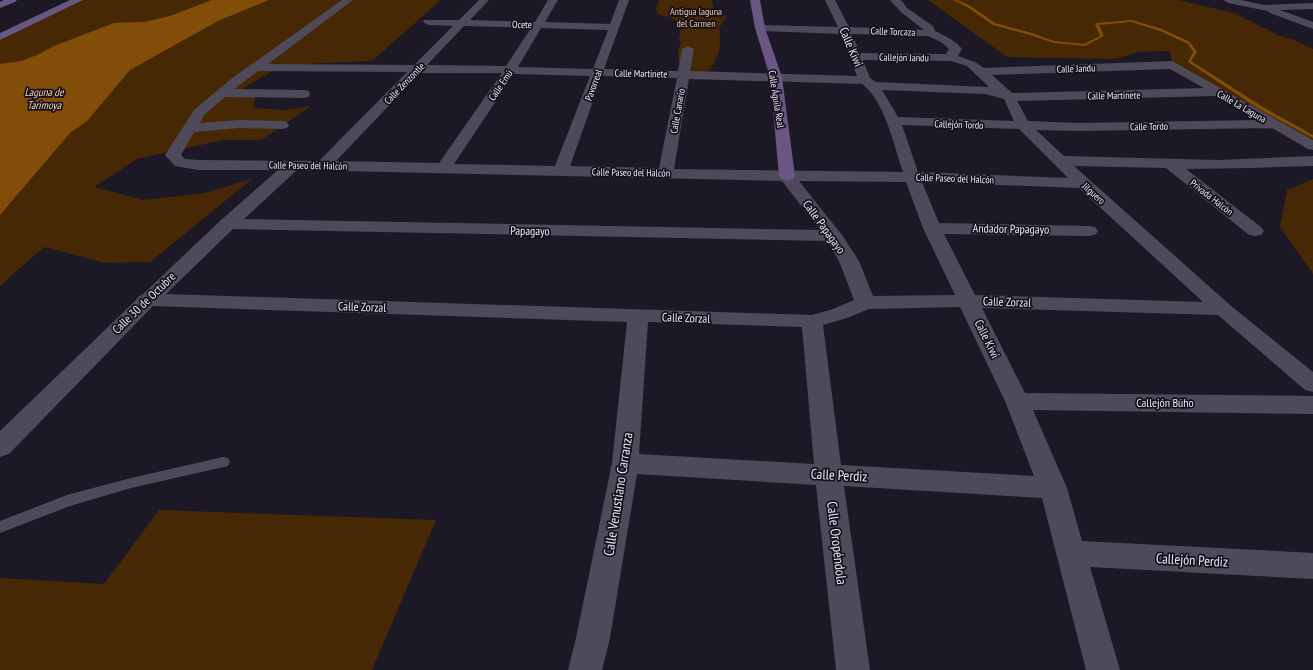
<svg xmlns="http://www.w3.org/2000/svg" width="1313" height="670" viewBox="0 0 1313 670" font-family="'PT Sans Narrow',sans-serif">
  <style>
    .green { fill: #462805 }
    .water { fill: #824d08 }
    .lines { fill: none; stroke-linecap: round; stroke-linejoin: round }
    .stream { fill: #824d08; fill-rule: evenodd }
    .lane { fill: #4f4a5a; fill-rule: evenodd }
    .street { fill: #4f4a5a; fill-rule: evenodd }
    .secondary { fill: #675782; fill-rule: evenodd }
    .labels { text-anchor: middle; stroke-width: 3.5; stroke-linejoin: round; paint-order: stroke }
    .far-park-label { font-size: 10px; fill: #f3cdaa; stroke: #140f1c }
    .far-street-label { font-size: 10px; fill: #ece9f3; stroke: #140f1c }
    .far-water-label { font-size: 11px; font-style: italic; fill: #fcd6b3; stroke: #140f1c }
    .street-label { font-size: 12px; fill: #ece9f3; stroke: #140f1c }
    .near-street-label { font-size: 14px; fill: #ece9f3; stroke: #140f1c }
  </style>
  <rect width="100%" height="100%" fill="#1d1826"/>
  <path class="green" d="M80,0H441L372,61L283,65L240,90L255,94L254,108L285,110L311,106L261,140H223L137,159L94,187L144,200L204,193L252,179L150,262L106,263L44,247L0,286V40Z
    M659,0H712L714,12L727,16L719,28C721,47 720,56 709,71L689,73L679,65L678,50L681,43L679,39L681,26L670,17L659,15L655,8L658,4Z
    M928,0H1178L1234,13L1278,35L1296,41L1313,49V145L1172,63L1170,51L1137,52L1117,59L1007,57Z
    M1313,179V274L1280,227L1287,190Z
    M159,510L436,520L372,670H0V578L104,584Z"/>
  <path class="water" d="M212,0H269L218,21L130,70L87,121L70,133L0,215V64L21,61L37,55L54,46L114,23L144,22L170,16Z"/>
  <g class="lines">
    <path class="stream" d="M953,0H957L969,5L995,23L1032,33L1054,41L1084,44L1100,36L1095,24L1097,23L1132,20L1162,29L1190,42L1197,52L1191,61L1263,107L1313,135V138L1259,109L1188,62L1193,52L1188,44L1160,31L1131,22L1099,25L1104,36L1085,46L1054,43L1030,35L993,25L967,7Z"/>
    <path class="lane" d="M223,457L228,458L230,462L228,466L131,488L70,506L0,533V521L67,495L131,478Z"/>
    <path class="street" d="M342,0H353L268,64L414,65L453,26L428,25L423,22L424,20H459L479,0H489L470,20L535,22L548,0H558L545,22L610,24L619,0H629L604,69L678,71L682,49L688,46L694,49L690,71L857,76L841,34L760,31L755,28L760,25L838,27L825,0H835L849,27L924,30L901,12L890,0H901L907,8L933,26L935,31C945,36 955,40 962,49L958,56L975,62L984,68L1172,61L1313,140V150L1308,149L1272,128L1078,131L1036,130L1064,156L1218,160L1313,156V166L1250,168L1186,169L1261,227L1264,231L1261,235L1255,236L1249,235L1166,168L1074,166L1230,305L1313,372V392L1305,390L1218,315L982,308L1025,393L1313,396V414L1033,410L1067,488L1082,541L1313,553V579L1090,567L1120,670H1086L1042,498L844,486L870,670H836L816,485L637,474L610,638L602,670H568L576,638L612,463L627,322L153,306L9,454L0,457V431L136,300L139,296L142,295L221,220L278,170H198L175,166L165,155L194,110L231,79ZM464,26L531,28L506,66L427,65ZM541,28L608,30L593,69L518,67ZM852,34L928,36L941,42L949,49L946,54L860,53ZM863,60L951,61L967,66L989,87L876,82L870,78ZM1170,69L1204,88L1012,93L992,75ZM258,71L407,72L319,161L198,160L185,159L181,155L194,132L239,128L282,129L287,128L289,125L287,122L282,121L239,120L200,123L204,115L225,97L304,98L309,97L310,94L309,91L304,90L234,89ZM420,73H502L439,163L336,161ZM514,74L590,76L555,166L454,164ZM602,76L677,78L659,168L570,166ZM689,79L862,84C885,101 894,146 903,172L674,169ZM882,90L985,94L1004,99L1014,121L898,117ZM1216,96L1258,120L1078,123L1028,121L1017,101ZM902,125L1019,129L1068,178L918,172ZM297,170L782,181L820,230L244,219ZM799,181L906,182L923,228L955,295L873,296L859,261L842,235ZM922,182L1079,188L1203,302L975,295L944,234L1089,236L1095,235L1098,231L1095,227L1089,226L939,223ZM233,229L827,241L839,261L854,300L833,309L812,315L166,294ZM960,307L1005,401L1034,476L841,465L823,325L847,318L869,309ZM648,322L802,327L814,464L639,454Z
      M1223,0H1241L1264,5L1313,3V9L1280,10L1313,22V29L1270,13L1268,11L1228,3Z"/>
    <path class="secondary" d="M4,0H17L15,2L0,8V2Z
      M70,0H83L0,40V33Z
      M750,0H760L765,28L782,77L795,176L793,179L787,181L781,179L779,176L770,77L755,28Z"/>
  </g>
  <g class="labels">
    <g class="far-park-label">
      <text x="696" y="15">Antigua laguna<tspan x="696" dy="12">del Carmen</tspan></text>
    </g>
    <g class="far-street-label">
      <text transform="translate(522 24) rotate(1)" y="4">Ocete</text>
      <text transform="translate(893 31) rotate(2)" y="4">Calle Torcaza</text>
      <text transform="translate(904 57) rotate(1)" y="4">Callejón Jandu</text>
      <text transform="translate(1076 68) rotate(-2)" y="4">Calle Jandu</text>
      <text transform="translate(641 73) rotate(1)" y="4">Calle Martinete</text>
      <text transform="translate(404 83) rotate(-46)" y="4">Calle Zenzontle</text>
      <text transform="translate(500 85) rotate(-56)" y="4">Calle Emú</text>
      <text transform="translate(593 85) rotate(-70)" y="4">Pavorreal</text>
      <text transform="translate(1114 95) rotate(-1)" y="4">Calle Martinete</text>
      <text transform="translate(777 99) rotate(81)" y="4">Calle Águila Real</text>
      <text transform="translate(1242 106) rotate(30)" y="4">Calle La Laguna</text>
      <text transform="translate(677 111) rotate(-80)" y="4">Calle Canario</text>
      <text transform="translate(959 124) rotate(2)" y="4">Callejón Tordo</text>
      <text transform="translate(1149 126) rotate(-1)" y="4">Calle Tordo</text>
      <text transform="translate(308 165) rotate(1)" y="4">Calle Paseo del Halcón</text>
      <text transform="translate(631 172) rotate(1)" y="4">Calle Paseo del Halcón</text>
      <text transform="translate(955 178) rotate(2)" y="4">Calle Paseo del Halcón</text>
      <text transform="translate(1094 193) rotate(42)" y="4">Jilguero</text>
      <text transform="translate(1212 197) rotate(38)" y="4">Privada Halcón</text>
    </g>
    <g class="far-water-label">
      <text x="44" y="96">Laguna de<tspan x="44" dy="13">Tarimoya</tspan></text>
    </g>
    <g class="street-label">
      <text transform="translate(851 47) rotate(67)" y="4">Calle Kiwi</text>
      <text transform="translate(824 227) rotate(54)" y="4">Calle Papagayo</text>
      <text transform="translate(1011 229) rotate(1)" y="4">Andador Papagayo</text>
      <text transform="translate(530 231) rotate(1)" y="4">Papagayo</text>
      <text transform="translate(1007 302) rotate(2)" y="4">Calle Zorzal</text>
      <text transform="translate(144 303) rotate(-44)" y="4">Calle 30 de Octubre</text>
      <text transform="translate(362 307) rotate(2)" y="4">Calle Zorzal</text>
      <text transform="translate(686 318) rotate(2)" y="4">Calle Zorzal</text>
      <text transform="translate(987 339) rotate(64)" y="4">Calle Kiwi</text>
      <text x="1165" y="407">Callejón Búho</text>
    </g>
    <g class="near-street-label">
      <text transform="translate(839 475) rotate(3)" y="5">Calle Perdiz</text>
      <text transform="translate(618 494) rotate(-81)" y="5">Calle Venustiano Carranza</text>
      <text transform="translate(837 543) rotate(83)" y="5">Calle Oropéndola</text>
      <text transform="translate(1192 560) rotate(3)" y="5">Callejón Perdiz</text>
    </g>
  </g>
</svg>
